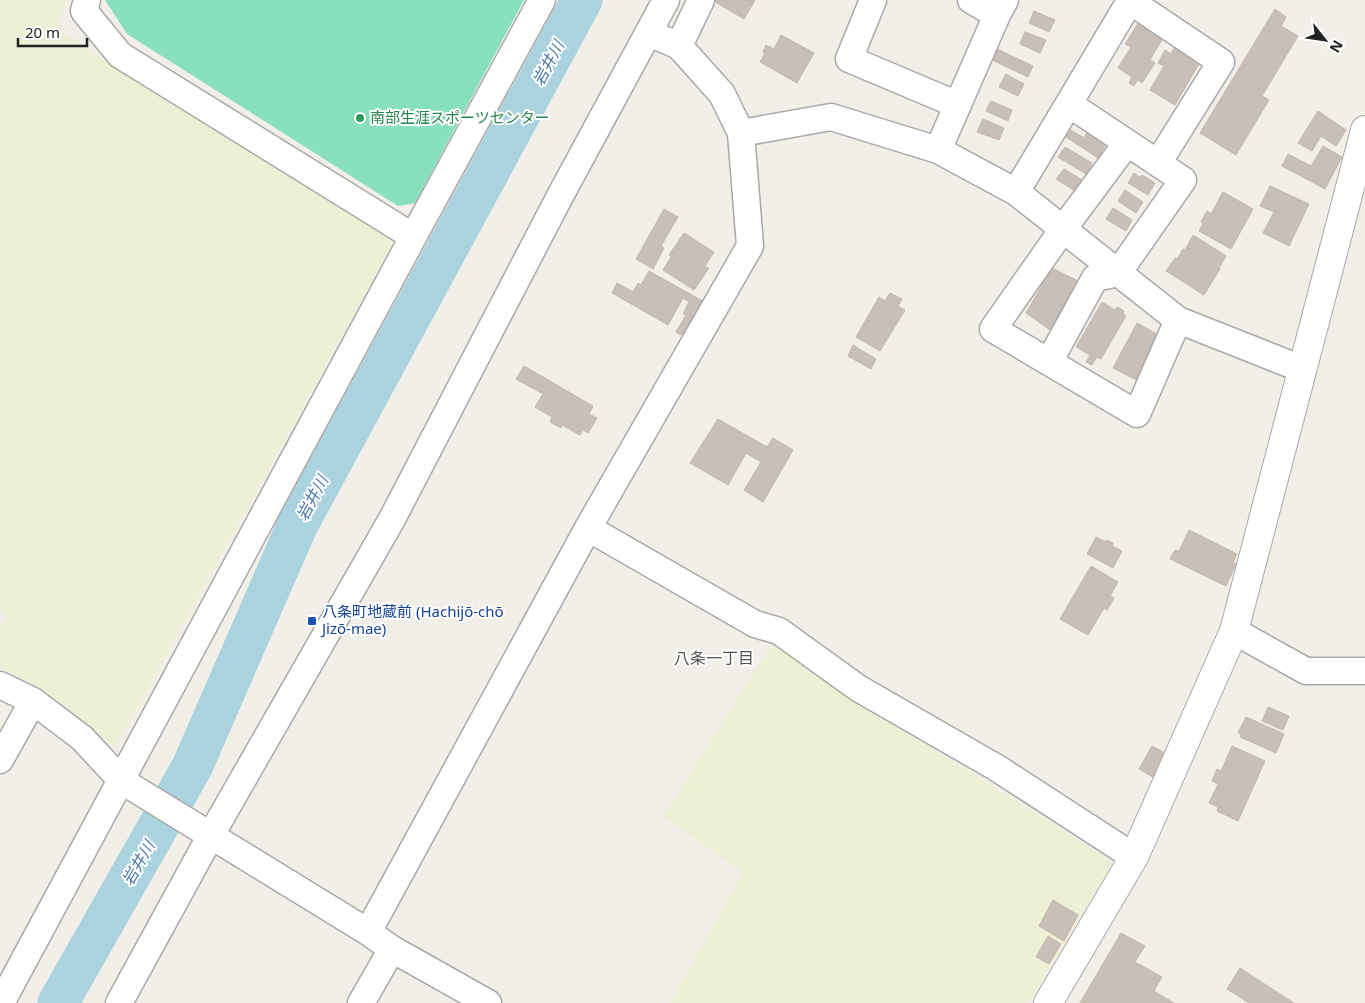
<svg xmlns="http://www.w3.org/2000/svg" width="1365" height="1003" viewBox="0 0 1365 1003" font-family="'Noto Sans','Noto Sans JP',sans-serif">
  <style>
    .farmland { fill: #eef0d5 }
    .pitch { fill: #88e0be }
    .lines { fill: none; stroke-linecap: round; stroke-linejoin: round }
    .river { stroke: #aad3df; stroke-width: 41 }
    .building { fill: #c7bfb8; stroke: #c4b6ab }
    .minor-casing { stroke: #a9a9a9; stroke-width: 29 }
    .tertiary-casing { stroke: #a9a9a9; stroke-width: 30 }
    .minor { stroke: #fff; stroke-width: 26 }
    .tertiary { stroke: #fff; stroke-width: 28 }
    .leisure-dot { fill: #2e9e5b; stroke: #fff; stroke-width: 2 }
    .transit-dot { fill: #1a4fb4; stroke: #fff; stroke-width: 2 }
    .labels { text-anchor: middle; stroke-width: 4; stroke-linejoin: round; paint-order: stroke }
    .leisure-label { font-size: 15px; fill: #27864d; stroke: #fff; text-anchor: start }
    .transit-label { font-size: 15px; fill: #164399; stroke: #fff; text-anchor: start }
    .water-label { font-size: 16px; font-style: italic; fill: #4a7aab; stroke: #fff }
    .neighbourhood-label { font-size: 16px; fill: #555; stroke: #fff }
  </style>
  <rect width="100%" height="100%" fill="#f2efe9"/>
  <path class="farmland" d="M0,0H66L58,29L149,90L394,241L115,747L48,693L0,667V627L7,617L0,612Z
    M772,644L883,718L1113,862L1028,1003H670L743,873L663,816Z"/>
  <path class="pitch" d="M105,0H524L415,203L398,206L127,34Z"/>
  <g class="lines">
    <path class="river" d="M58,1003L192,767L297,526L582,0"/>
  </g>
  <path class="building" d="M712,0H755L744,19Z
    M1275,9L1286,17L1281,26L1298,36L1262,96L1269,100L1236,155L1200,133Z
    M1034,11L1055,20L1049,32L1029,23Z
    M1139,22L1163,38L1150,60L1155,63L1142,83L1138,80L1134,86L1129,83L1132,77L1118,68L1131,47L1125,44Z
    M1025,32L1046,40L1040,53L1020,44Z
    M781,35L814,53L797,83L760,62L765,53L763,52L766,45L774,49Z
    M1175,46L1196,58L1195,61L1199,64L1175,105L1150,90L1164,66L1158,63L1165,50L1171,54Z
    M997,49L1033,66L1028,77L992,60Z
    M1006,74L1024,84L1018,96L999,87Z
    M991,101L1012,110L1008,121L986,111Z
    M1318,111L1346,130L1336,146L1321,136L1312,151L1298,143Z
    M983,119L1004,128L999,140L977,132Z
    M1071,130L1084,138L1087,132L1106,144L1098,158L1066,137Z
    M1323,146L1342,157L1325,189L1282,166L1288,154L1311,166Z
    M1065,147L1092,163L1086,174L1058,157Z
    M1064,169L1082,180L1075,191L1056,179Z
    M1134,173L1140,177L1142,175L1155,183L1148,195L1128,183Z
    M1270,186L1309,204L1289,246L1263,233L1274,212L1260,206Z
    M1125,190L1143,202L1136,213L1118,201Z
    M1223,192L1253,209L1231,249L1199,231L1203,224L1201,222L1207,211L1211,214Z
    M1113,208L1132,220L1126,231L1106,219Z
    M664,209L678,217L661,246L664,248L653,269L636,259Z
    M684,233L714,252L705,266L709,268L694,290L663,270L671,257L669,255Z
    M1193,235L1226,256L1219,268L1220,269L1204,295L1166,271L1175,258L1177,259L1183,249L1185,250Z
    M1052,268L1078,281L1050,330L1026,313Z
    M649,271L708,304L689,339L676,332L686,315L683,314L689,302L683,298L668,325L612,293L617,283L633,292L638,283L641,285Z
    M890,293L902,299L898,306L905,310L880,351L856,337L879,297L885,301Z
    M1102,302L1115,310L1117,307L1124,311L1123,314L1126,316L1101,359L1097,357L1092,365L1086,362L1090,355L1076,347Z
    M1137,323L1162,337L1138,381L1113,368Z
    M853,345L876,359L871,369L848,356Z
    M524,366L593,406L589,414L597,418L588,433L583,430L580,435L562,425L561,428L550,422L552,417L535,407L543,394L516,379Z
    M718,419L767,447L773,438L793,450L763,502L744,490L761,462L746,453L728,485L690,463Z
    M1189,530L1237,554L1233,563L1236,564L1226,586L1170,559L1175,550L1179,551Z
    M1096,537L1106,542L1107,540L1113,543L1112,546L1122,551L1113,568L1087,554Z
    M1091,566L1118,582L1110,596L1114,598L1107,610L1104,608L1088,635L1060,619Z
    M1268,707L1289,716L1283,730L1262,721Z
    M1246,717L1284,734L1276,753L1240,737L1241,734L1238,733Z
    M1152,746L1170,756L1158,780L1139,769Z
    M1232,746L1265,761L1238,821L1217,811L1218,807L1209,803L1218,784L1212,781L1217,769L1221,771Z
    M1053,900L1078,915L1064,941L1039,926Z
    M1121,933L1145,946L1135,962L1162,977L1154,991L1174,1003H1080Z
    M1048,936L1061,944L1049,964L1036,957Z
    M1240,968L1294,1003H1249L1227,989Z"/>
  <g class="lines">
    <g class="minor-casing">
      <path id="minor" d="M87,0L84,11L120,55L412,236
        M873,0L849,59L958,105
        M971,0L997,15
        M679,46L701,0
        M741,133L831,117L938,150L1016,192L1178,320L1302,369
        M1127,143L1063,229L993,329L1137,414L1178,320
        M938,150L997,15L1005,0
        M1016,192L1130,1L1221,62L1158,163
        M1049,362L1095,278L1118,273L1183,180L1069,104
        M588,528L755,624L779,631L858,688L997,768L1134,857
        M1234,631L1306,671H1365
        M0,685L33,701L82,738L122,781L368,932L392,949L488,1003
        M0,760L33,701
        M368,932L588,528L750,246L741,133L722,94L679,46L649,33
        M1,1003C183,670 359,333 542,0
        M119,1003L211,835L392,519L559,198L666,0
        M361,1003L392,949"/>
    </g>
    <g class="tertiary-casing">
      <path id="tertiary" d="M1048,1003L1134,857L1234,631L1365,130"/>
    </g>
    <use href="#minor" class="minor"/>
    <use href="#tertiary" class="tertiary"/>
  </g>
  <circle class="leisure-dot" cx="360" cy="118" r="5"/>
  <rect class="transit-dot" x="307" y="616" width="10" height="10" rx="2.5"/>
  <g class="labels">
    <g class="leisure-label">
      <text x="370" y="123">南部生涯スポーツセンター</text>
    </g>
    <g class="transit-label">
      <text x="322" y="617">八条町地蔵前 (Hachijō-chō<tspan x="322" dy="17">Jizō-mae)</tspan></text>
    </g>
    <g class="water-label">
      <text transform="translate(548 63) rotate(-62)" y="6">岩井川</text>
      <text transform="translate(312 498) rotate(-62)" y="6">岩井川</text>
      <text transform="translate(138 863) rotate(-60)" y="6">岩井川</text>
    </g>
    <g class="neighbourhood-label">
      <text x="714" y="664">八条一丁目</text>
    </g>
  </g>
  <g transform="translate(1325 40) rotate(120)" stroke="#ffffff" stroke-width="4" paint-order="stroke">
  <path d="M0-4L9 19L0 12L-9 19Z" fill="#222222"/>
  <text y="-8" font-size="14" font-weight="bold" text-anchor="middle" fill="#222222">N</text>
  </g>
  <path d="M18 38v8h69v-8" fill="none" stroke="#222222" stroke-width="2.5"/>
  <text x="25" y="38" font-size="15" fill="#222222" stroke="#ffffff" stroke-width="4" paint-order="stroke">20 m</text>
</svg>
